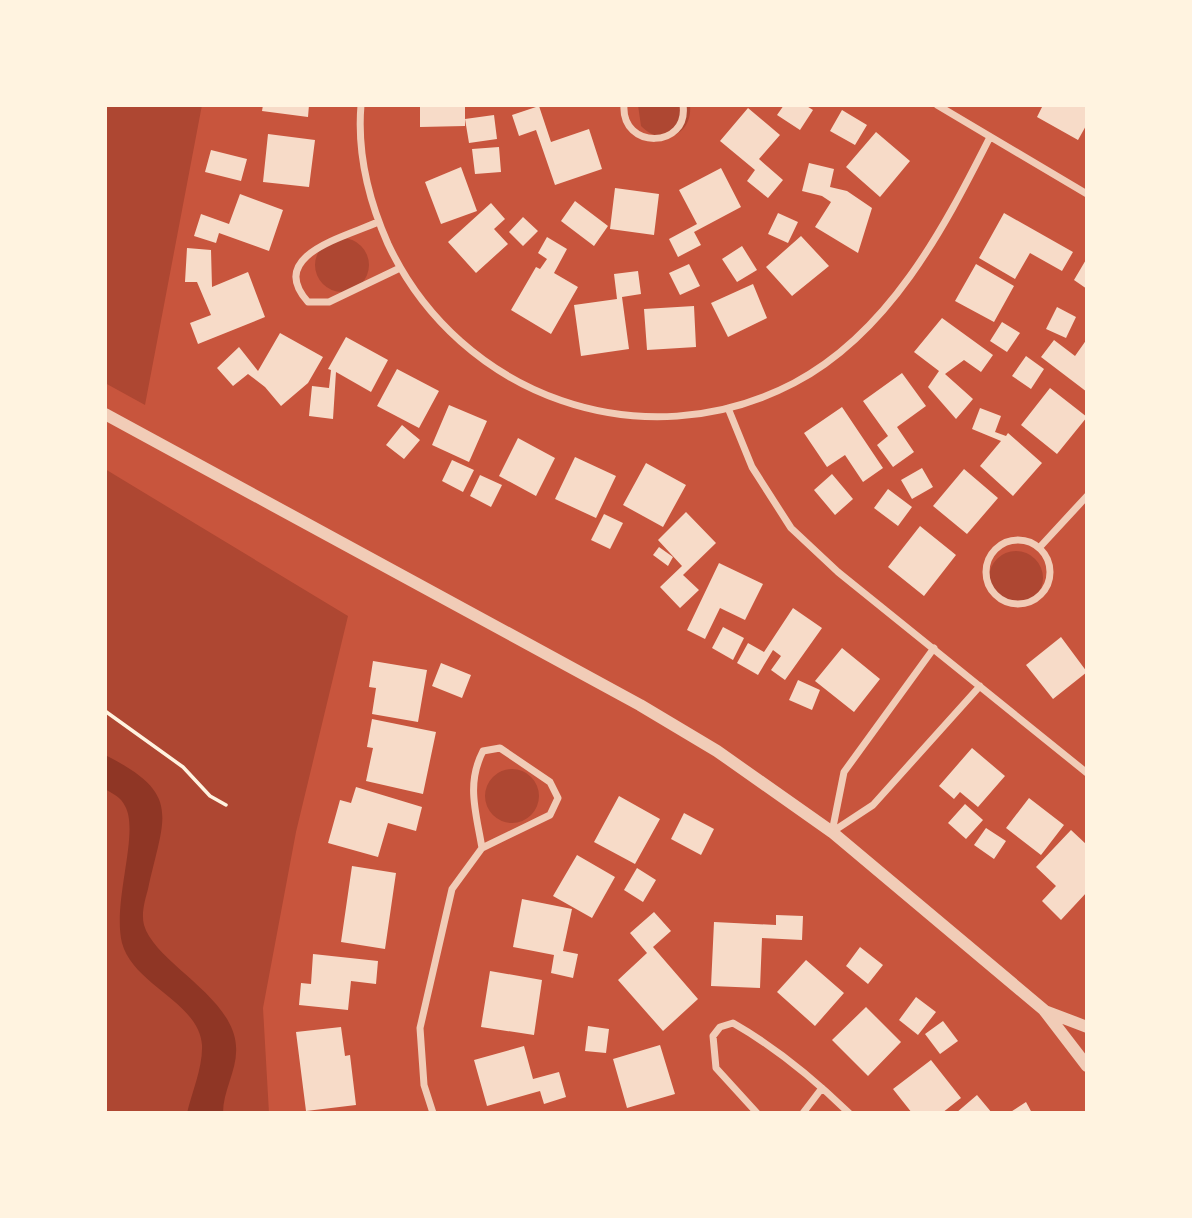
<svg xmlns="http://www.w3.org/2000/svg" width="1192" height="1218" viewBox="0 0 1192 1218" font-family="'Open Sans',sans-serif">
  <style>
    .green { fill: #ae4732 }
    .water { fill: #8f3625 }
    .building { fill: #f7dbc8 }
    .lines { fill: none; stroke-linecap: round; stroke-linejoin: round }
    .path { stroke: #fff3e0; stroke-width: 3.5 }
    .minor { stroke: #f1ccb7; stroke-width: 7 }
    .tertiary { stroke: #f1ccb7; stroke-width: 12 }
  </style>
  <rect width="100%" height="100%" fill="#c8553d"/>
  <path class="green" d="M105,105H202L145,405L105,383Z
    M638,105H690C693,136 661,147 641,126Z
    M315 265a27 27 0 1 1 54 0a27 27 0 1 1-54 0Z
    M105,469L348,616L296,832L263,1008L269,1113H105Z
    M989 578a27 27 0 1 1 54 0a27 27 0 1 1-54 0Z
    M485 796a27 27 0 1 1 54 0a27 27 0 1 1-54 0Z"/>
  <path class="water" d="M105,755C183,794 164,816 148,889C145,900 141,914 144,925C155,963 233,996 236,1046C238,1069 223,1090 223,1113H187C192,1092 203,1067 202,1045C199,1002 133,985 122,943C112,902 140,832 125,806C121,797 113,794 105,789Z"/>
  <path class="building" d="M263,105H309L308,117L262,111Z
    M420,105H465V119L494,115L497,139L469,143L465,119V126L420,127Z
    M784,105H805L813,110L800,130L777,115Z
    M1043,105H1087V124L1078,140L1037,117Z
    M539,106L551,142L589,129L602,169L555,185L536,130L519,136L512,115Z
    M748,108L780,135L759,159L783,180L768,198L747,181L755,170L720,141Z
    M842,110L867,125L855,145L830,131Z
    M876,132L910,161L880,197L846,167Z
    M268,134L315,140L309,187L263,182Z
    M499,147L501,172L475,174L472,149Z
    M211,150L247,159L241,181L205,172Z
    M809,163L834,169L830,187L847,191L872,208L858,253L815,227L831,202L822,196L802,191Z
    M461,167L477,211L441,224L425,182Z
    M721,168L741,207L694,232L701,245L678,257L669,239L697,224L679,190Z
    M615,188L659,194L654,235L610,229Z
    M240,194L283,210L269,251L219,233L216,243L194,236L201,214L229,224Z
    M575,201L608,226L594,246L561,221Z
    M491,203L505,219L494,229L508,244L476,273L448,242Z
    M778,213L798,222L788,243L768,234Z
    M1004,213L1073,252L1062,271L1030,253L1015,279L979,258Z
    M523,217L538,231L523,246L509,232Z
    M801,236L829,266L792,296L766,267Z
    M547,237L567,249L554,273L578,287L551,334L511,310L536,267L540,269L547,259L538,253Z
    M742,246L757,270L737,282L722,259Z
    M187,248L211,250L212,287L248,272L265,317L198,344L190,323L211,315L197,282H185Z
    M1087,258V289L1074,280Z
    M689,264L700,286L680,295L669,273Z
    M976,264L1014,286L994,322L955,301Z
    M638,271L641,294L622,297L629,349L581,356L574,305L617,299L614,274Z
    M753,284L767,318L728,337L711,303Z
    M694,306L696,347L647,350L644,309Z
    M1057,307L1076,317L1066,338L1046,329Z
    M942,318L993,355L981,372L964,360L945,374L973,399L956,419L928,387L939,371L914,352Z
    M1002,322L1020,333L1007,352L990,341Z
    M280,333L323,357L308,383L281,406L265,387L248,374L233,386L217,368L239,347L258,371Z
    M346,337L388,360L371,392L336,372L333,419L309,416L312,386L329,388L331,370L328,369Z
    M1087,339V392L1041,357L1054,340L1075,356Z
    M1026,356L1044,369L1031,389L1012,376Z
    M397,369L439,391L419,428L377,406Z
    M902,373L926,406L897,427L914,452L893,467L877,445L888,436L863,401Z
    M1050,388L1087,417L1057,454L1021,425Z
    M449,405L487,421L469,462L432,445Z
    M842,407L883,468L863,482L845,455L827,467L804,433Z
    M980,408L1001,416L995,432L1006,436L1008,433L1042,463L1013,496L980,466L1001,441L972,429Z
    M402,425L420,440L404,459L386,445Z
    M518,438L555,458L536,496L499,476Z
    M575,457L616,476L596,518L555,499Z
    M452,460L474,470L463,492L442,481Z
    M646,463L686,485L663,527L623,505Z
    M922,468L933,487L912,499L901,480Z
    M964,469L998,498L967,534L933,506Z
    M832,474L853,499L835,515L814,490Z
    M480,475L502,485L491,507L470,496Z
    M888,489L912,507L898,526L874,508Z
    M686,512L716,543L683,575L699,590L680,608L660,587L682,566L658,540Z
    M604,514L623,523L610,549L591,540Z
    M920,526L956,555L924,596L888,567Z
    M659,547L673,557L668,566L653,555Z
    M719,563L763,584L745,620L720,608L705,639L687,630Z
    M793,608L822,628L785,680L771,670L781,656L773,650L758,675L737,663L748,643L764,652Z
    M723,627L744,638L733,660L712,648Z
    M1061,637L1087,672L1053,699L1026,665Z
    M842,648L880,679L854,712L815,681Z
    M373,661L427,670L418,722L372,714L376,688L369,687Z
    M441,663L471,675L462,698L432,686Z
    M798,680L820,690L812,710L789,700Z
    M372,719L436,732L423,794L366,781L373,748L367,747Z
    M972,748L1005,776L978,807L960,792L954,799L939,786Z
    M356,787L422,807L416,831L388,823L378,857L328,843L340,800L351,803Z
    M619,796L660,819L635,864L594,842Z
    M1029,798L1064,825L1041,855L1006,828Z
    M965,804L983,820L966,839L948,823Z
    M684,813L714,829L701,855L671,839Z
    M986,828L1006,841L994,859L974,845Z
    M1071,830L1087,845V892L1061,920L1042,901L1056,886L1036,867Z
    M577,855L615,877L592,918L553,896Z
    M352,866L396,873L385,949L341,942Z
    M637,868L656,880L643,902L624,890Z
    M522,899L572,909L563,951L578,954L573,978L551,973L554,955L513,947Z
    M654,912L671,931L653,947L698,999L663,1031L618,980L647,953L630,933Z
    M776,915L803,916L802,940L762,938L760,988L711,986L714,922L776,925Z
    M860,947L883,965L868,984L846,966Z
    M313,954L378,961L376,984L351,981L348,1010L299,1005L301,983L311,984Z
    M806,960L844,993L815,1026L777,992Z
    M490,971L542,980L534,1035L481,1027Z
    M916,997L936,1012L918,1035L899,1020Z
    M866,1007L901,1042L868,1076L832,1040Z
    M943,1021L958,1041L940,1054L925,1034Z
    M588,1026L609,1029L606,1053L585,1051Z
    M341,1027L345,1056L350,1055L356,1105L306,1111L296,1032Z
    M660,1045L675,1094L627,1108L613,1059Z
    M524,1046L533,1079L559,1072L566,1097L544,1104L540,1091L487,1106L474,1060Z
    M931,1060L961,1098L942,1113H912L893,1089Z
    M977,1095L992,1113H956Z
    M1026,1102L1032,1113H1009Z"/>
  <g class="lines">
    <path class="path" d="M105,711L183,767L210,796L226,805"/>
    <path class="minor" d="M361,105C357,152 369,201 388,244C460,397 643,462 794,383C889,333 943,230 989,139
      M624,105C621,150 689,149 683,105
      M937,105L1087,194
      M378,222C345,237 266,255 308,302H329L400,268
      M728,408L752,467L791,528L838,572L1087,773
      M986 572a32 32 0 1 1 64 0a32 32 0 1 1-64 0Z
      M1039,548L1087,496
      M832,832L844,772L934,648
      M832,832L873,805L980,686
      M433,1113L424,1085L420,1028L452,889L482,848L550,815L558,798L550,782L500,748L483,751C466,784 476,812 482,848
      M757,1113L716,1068L713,1036L720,1027L733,1023C775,1047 814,1079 849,1113
      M803,1113L822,1088"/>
    <path class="tertiary" d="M105,414L640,705L717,751L832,832L1044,1010L1087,1066
      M1045,1011L1087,1027"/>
  </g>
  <rect width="1192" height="1218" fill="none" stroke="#fff3e0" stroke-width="214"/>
</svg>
